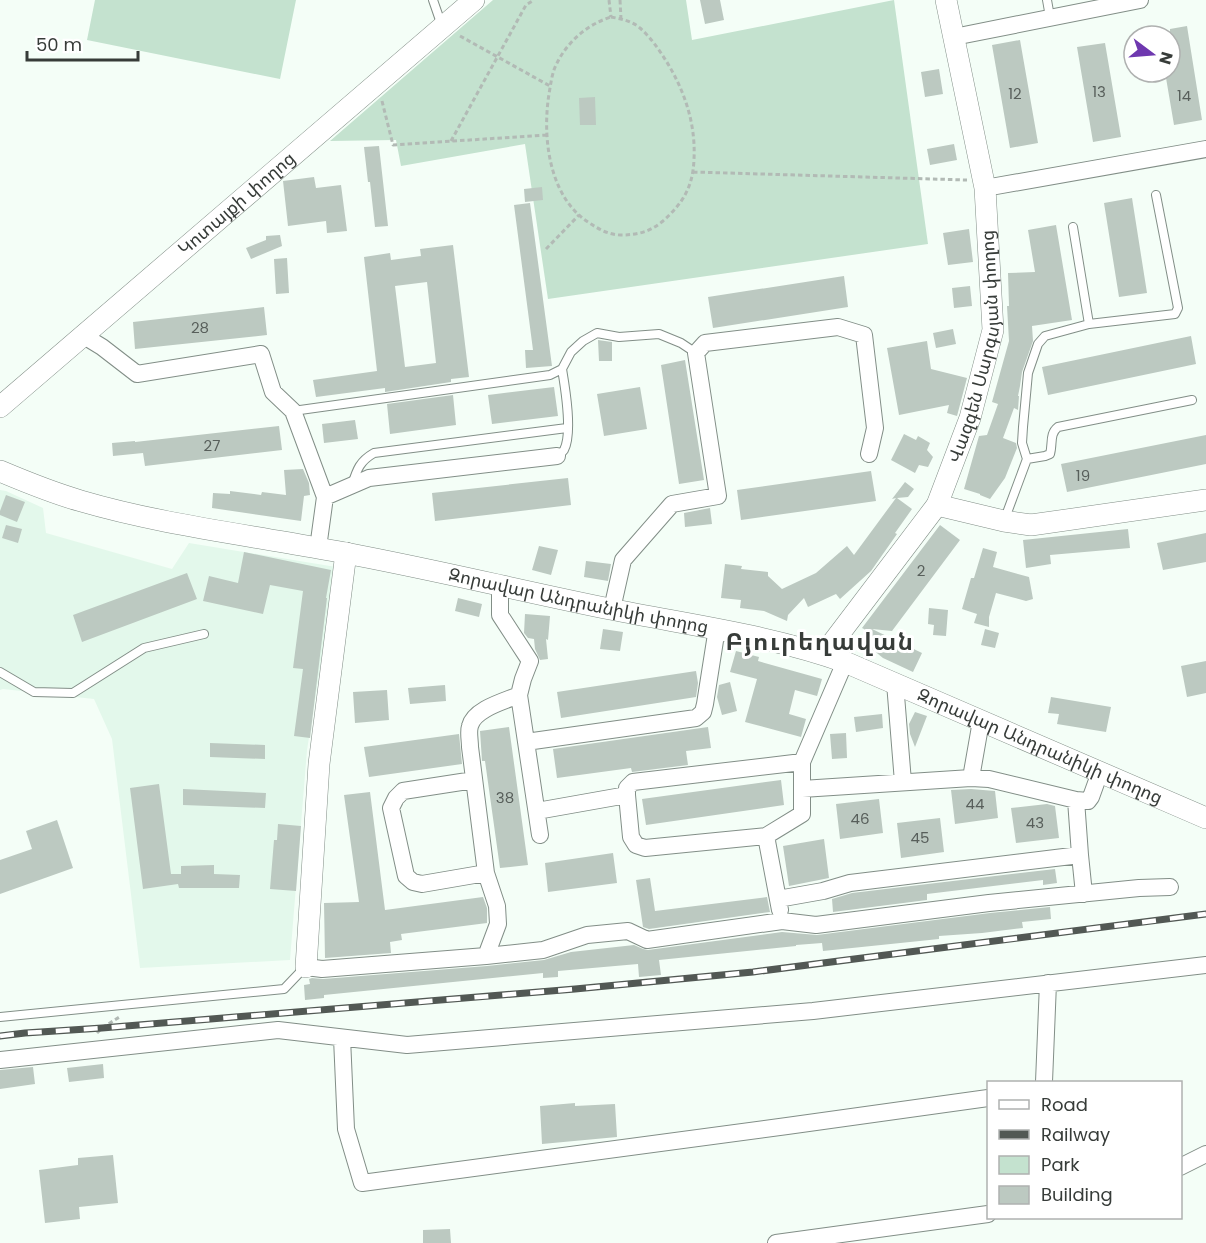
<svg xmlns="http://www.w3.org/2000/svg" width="1206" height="1243" viewBox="0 0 1206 1243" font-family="Poppins,'Noto Sans Armenian',sans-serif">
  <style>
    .built { fill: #e3f8eb }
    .green { fill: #c4e2cf }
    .building { fill: #bcc9c1; fill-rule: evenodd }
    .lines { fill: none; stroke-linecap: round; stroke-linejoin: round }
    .service-casing { stroke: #828e87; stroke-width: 10 }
    .minor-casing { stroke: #828e87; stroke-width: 18 }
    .tertiary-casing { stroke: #828e87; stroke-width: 22 }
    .path { stroke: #b2bab5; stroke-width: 3; stroke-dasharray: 4.5 3; stroke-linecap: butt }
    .service { stroke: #fff; stroke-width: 8 }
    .minor { stroke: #fff; stroke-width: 16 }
    .tertiary { stroke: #fff; stroke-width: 21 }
    .rail-casing { stroke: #525854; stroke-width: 7 }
    .rail { stroke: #fff; stroke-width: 4.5; stroke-dasharray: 14; stroke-linecap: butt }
    .labels { text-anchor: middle; stroke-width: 6; stroke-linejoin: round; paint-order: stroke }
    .number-label { font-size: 15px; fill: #585f5b }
    .street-label { font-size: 18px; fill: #373c39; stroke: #fff }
    .district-label { font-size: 24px; font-weight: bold; letter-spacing: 1.5px; fill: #373c39; stroke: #fff }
  </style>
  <rect width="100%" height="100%" fill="#f4fef7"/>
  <path class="built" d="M0,490L6,491L43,508L46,533L172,569L189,543L336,567L307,750L290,960L140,968L112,739L94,699L3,689L0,690Z"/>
  <path class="green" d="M95,0H296L280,79L87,40Z
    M493,0H686L692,40L894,0L928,244L548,299L525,144L401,166L396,140L330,141Z"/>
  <path class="building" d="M700,0H720L724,20L705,24Z
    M1187,26L1202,120L1174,125L1165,72H1170V29Z
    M1020,40L1038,143L1010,148L992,45Z
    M1105,43L1121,137L1093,142L1077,47Z
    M939,69L943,94L925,97L921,72Z
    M595,97L596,125H580L579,98Z
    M954,144L957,160L930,165L927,149Z
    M379,146L388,226L375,227L370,182H368L364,147Z
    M314,177L316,188L341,185L347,231L327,233L326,221L288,226L283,181Z
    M542,187L543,200L525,202L524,189Z
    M1132,198L1147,293L1119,297L1104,203Z
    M530,203L552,366L526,368L525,350H533L514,205Z
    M1056,225L1072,320L1032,326L1033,341L1022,372L1020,386L1018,396H1019L1018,410L1014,408L1003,438L1016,443L1017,448L1005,478L990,499L980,495V494L964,489L979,436L987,435L998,404L992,402L1009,341L1007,306H1009L1008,273L1035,272L1028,230Z
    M969,229L973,262L948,265L943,233Z
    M280,235L282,246L251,259L246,248L266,240V236Z
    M453,245L469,377L451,379V382L385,392V388L316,397L313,380L377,371L364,257L390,253L391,260L421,256L420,249ZM427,282L436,363L405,367L395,286Z
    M287,258L289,293L276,294L274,259Z
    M844,276L848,307L713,328L708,297Z
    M970,286L972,306L954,308L952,288Z
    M264,307L267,335L135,349L133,322Z
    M953,329L956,344L936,348L933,333Z
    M1191,336L1196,364L1048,395L1042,367Z
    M598,340L612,342V361H599Z
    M927,341L931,369L967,378L957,416L947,413L949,405L899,415L887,348Z
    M685,360L704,480L679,484L661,365Z
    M554,387L558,416L492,424L488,395Z
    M640,387L647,429L604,436L597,394Z
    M453,395L456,425L390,434L387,404Z
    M355,420L358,439L324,443L322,424Z
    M279,426L282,450L145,466L143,453L113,456L112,443L135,441V442Z
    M904,434L916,440L918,436L930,443L927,450L933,457L928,467L919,465L915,473L891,460Z
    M1206,435V464L1067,492L1061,464Z
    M303,469L309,483L310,495L304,496L301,521L212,508L213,493L230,494V491L261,495L262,492L286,495L284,470Z
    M871,471L876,501L741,520L737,490Z
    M568,478L571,505L435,521L432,493Z
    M905,482L914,489L908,497L897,498L912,509L895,533L897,534L871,571L840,599L836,594L808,607L804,598L788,615L787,621L764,611L740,608L741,600L721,598L725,564L742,566L741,569L768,572V576L782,589L816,573L847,546L854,555L896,498L892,499Z
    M6,495L25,502L17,522L0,515V511Z
    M710,508L712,524L685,527L684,513Z
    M6,525L22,529L18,543L2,538Z
    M940,525L960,540L892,631L872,629L922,653L913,672L883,658L867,645L864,629L862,628Z
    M1128,529L1130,548L1050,555L1051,564L1026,568L1023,540Z
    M1206,533V562L1163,570L1157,543Z
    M539,546L558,550L551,575L532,570Z
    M983,548L997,552L993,567L1029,577L1033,599L1026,601L996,593L989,617V627L974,623L977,614L962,609L971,578H974Z
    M244,552L331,570L326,598H327L310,738L294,736L303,669L293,668L303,591L270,585L263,614L203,601L209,576L238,583Z
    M586,561L611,564L608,581L584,577Z
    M187,573L197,599L82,642L73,615Z
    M458,598L482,604L479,617L455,611Z
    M929,608L948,610L946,636L933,635L934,625L928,624Z
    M525,614L550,616L548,640L546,639L548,659L540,660L535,649L534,639L528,638L524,633Z
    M603,629L623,632L620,651L600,649Z
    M985,629L999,633L995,648L981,645Z
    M736,651L759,657L758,661L822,679L817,696L795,690L789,714L806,719L801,737L745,722L757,679L730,672Z
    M1206,661V693L1187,697L1181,666Z
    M696,671L698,683L696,697L561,718L557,692Z
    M730,682L737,711L722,715L717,697L719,685Z
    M445,685L446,701L410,704L408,688Z
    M387,690L389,720L355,723L353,692Z
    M1051,697L1111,707L1106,732L1057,724L1059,714L1048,713Z
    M915,712L927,716L915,747L910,734L909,724Z
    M882,714L883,728L856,732L854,717Z
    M509,727L528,865L500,868L485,761H482L480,731Z
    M708,727L711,748L686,751L688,765L632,772L631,768L557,778L553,749Z
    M846,733L847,758L832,759L830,734Z
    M459,734L462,764L369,777L364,747Z
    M210,743L265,745V759L210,757Z
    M781,780L784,805L646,825L642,799Z
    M159,784L171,874H181V866L214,865V874L240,875L239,888H179L178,884L143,889L130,788Z
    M183,789L266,793L265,808L183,805Z
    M971,789L995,791L998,818L955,824L951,790Z
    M370,792L385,910L483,897L487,908V923L401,934L402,940L390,942L391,953L325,958L324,903L359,902L344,795Z
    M879,799L883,833L840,839L836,804Z
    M1047,804L1055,806L1059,838L1016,843L1011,808Z
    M940,818L944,852L901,858L897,823Z
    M57,820L73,868L0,894V860L32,849L26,831Z
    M278,824L301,826L296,891L270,889L274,840H277Z
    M824,839L829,878L789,886L783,846Z
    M613,853L617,883L548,892L545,863Z
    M1055,869L1057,883L1043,885V880L927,894V900L833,912L832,899L852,893Z
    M650,878L655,911L767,897L770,912L649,929L643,927L636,880Z
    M1050,907L1051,919L1022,922L1023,928L982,933L939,936V939L823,951L822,943L796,945V946L659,960L661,975L639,977L638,964L558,971V977L543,978V973L324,995V998L305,1000L304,985L310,984L309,979L312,978L323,979L487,966L544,960L571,952L634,945L643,949L648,950L782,932L817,935L990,913Z
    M103,1064L104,1078L69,1082L67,1068Z
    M33,1067L35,1084L0,1089V1070Z
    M575,1103V1106L615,1104L617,1137L542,1144L540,1106Z
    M113,1155L118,1203L79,1207L80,1219L45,1223L39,1170L78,1165V1158Z
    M450,1229L451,1243H423V1230Z"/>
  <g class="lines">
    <g class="service-casing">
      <path id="service" d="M433,0L442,26
        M1047,0L1050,17
        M1073,227L1089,324
        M293,411L550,375L562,369L571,352L583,341L597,333L619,337L659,334L681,343L696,353
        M557,456C560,454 562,453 564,450C573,433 565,387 562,369
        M1027,459L1022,443L1023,427L1028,373L1038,344L1045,336L1089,324L1175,314L1178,308L1156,195
        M352,485C357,469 360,461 374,453L567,428
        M1004,521L1027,459L1045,456L1050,454C1053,444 1049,434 1058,427L1192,400
        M0,672L34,692L73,693L144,648L204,634
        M0,1017L284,989L305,967"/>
    </g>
    <g class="minor-casing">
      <path id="minor" d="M954,37L1140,0
        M985,188L1206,149
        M84,336L102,347L137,374L261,354L273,392L293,411L325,497
        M318,548L325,497L369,478L557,456
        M500,586V615L530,661L523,679L519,695L540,835
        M612,609L623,560L672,504L718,496L696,353L705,343L838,327L864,335L875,428L869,454
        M895,683L903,782
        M526,742L696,718L703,712L705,704L717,628
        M971,778L981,721
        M474,780L403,791L396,798L391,808L406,876L413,882L422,884L486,873
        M802,789L971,778L989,779L1076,800L1088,801L1091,797L1100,772
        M537,811L627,795
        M766,836L645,848L636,845L631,837L627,795V788L633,782L802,762
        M1080,855L1084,894
        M778,899L823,891L850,883L1080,855L1076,800
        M780,910L766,836L802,814V762L845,662
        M486,956L498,924L497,906L486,873L470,747C470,740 468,732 470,726C474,709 505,701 519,695
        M306,967L322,969L486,956L543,950L587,935L628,931L647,940L782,921L816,925L989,903L1139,888L1170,887
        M342,1038L346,1129L362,1183L787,1126L988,1098
        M0,1060L278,1030L407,1045L813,1011L1206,965
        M1044,1082L1048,983
        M1180,1167L1206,1154
        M776,1243L988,1214"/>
    </g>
    <g class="tertiary-casing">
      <g id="tertiary">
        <path id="s1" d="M0,407L474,0"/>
        <path id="s2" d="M0,471C26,482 53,493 81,501C156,523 235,533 312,547C412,564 511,589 610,609C689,625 769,635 845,662L1206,818"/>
        <path d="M937,505L1004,521L1031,525L1206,500"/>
        <path id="s3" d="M824,654L937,505L970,418L993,330L985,188L946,0"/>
        <path d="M306,967L319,764L346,553"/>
      </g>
    </g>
    <path class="path" d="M609,0L611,17
      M620,0L621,19
      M611,17C622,19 632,21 640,28C648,35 655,44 661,53C682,84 696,120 694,159C693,187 683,203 663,221C650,232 637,235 621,235C610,235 600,230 591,224C549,199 542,138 549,94C551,83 552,72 557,63C568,41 588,24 611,17Z
      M460,36L550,86
      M382,101L393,145L546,135
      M451,141L526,5L534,0
      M693,172L967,180
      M546,249L579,215
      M97,1033L102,1028L121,1016"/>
    <use href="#service" class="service"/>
    <use href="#minor" class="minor"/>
    <use href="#tertiary" class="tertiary"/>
    <g class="rail-casing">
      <path id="rail" d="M0,1036L25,1033L102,1028L575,989L753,972L1206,914"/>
    </g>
    <use href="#rail" class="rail"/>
  </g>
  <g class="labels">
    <g class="number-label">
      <text x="1099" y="97">13</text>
      <text x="1015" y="99">12</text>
      <text x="1184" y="101">14</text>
      <text x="200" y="333">28</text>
      <text x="212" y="451">27</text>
      <text x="1083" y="481">19</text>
      <text x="921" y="576">2</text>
      <text x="505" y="803">38</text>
      <text x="975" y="809">44</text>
      <text x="860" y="824">46</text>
      <text x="1035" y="828">43</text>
      <text x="920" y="843">45</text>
    </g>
    <g class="street-label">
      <text dy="6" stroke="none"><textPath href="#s1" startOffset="312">Կոտայքի փողոց</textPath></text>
      <text dy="6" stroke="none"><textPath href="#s3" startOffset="352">Վազգեն Սարգսյան փողոց</textPath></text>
      <text dy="6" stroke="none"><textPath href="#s2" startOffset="594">Զորավար Անդրանիկի փողոց</textPath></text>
      <text dy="6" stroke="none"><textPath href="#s2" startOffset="1080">Զորավար Անդրանիկի փողոց</textPath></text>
    </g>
    <g class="district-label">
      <text x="820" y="650">Բյուրեղավան</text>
    </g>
  </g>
  <rect x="987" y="1081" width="195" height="138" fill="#ffffff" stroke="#afb1b0" stroke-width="1.5"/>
  <rect x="999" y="1100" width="30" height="9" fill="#ffffff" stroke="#afb1b0" stroke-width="1.5"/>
  <text x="1041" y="1111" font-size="18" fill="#373c39">Road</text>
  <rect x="999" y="1130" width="30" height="9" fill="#525854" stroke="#afb1b0" stroke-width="1.5"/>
  <text x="1041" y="1141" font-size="18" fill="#373c39">Railway</text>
  <rect x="999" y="1156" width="30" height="18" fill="#c4e2cf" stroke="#afb1b0" stroke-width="1.5"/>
  <text x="1041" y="1171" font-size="18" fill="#373c39">Park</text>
  <rect x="999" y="1186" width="30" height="18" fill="#bcc9c1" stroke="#afb1b0" stroke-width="1.5"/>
  <text x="1041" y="1201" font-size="18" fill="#373c39">Building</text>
  <g transform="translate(1152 54) rotate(106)"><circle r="28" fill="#ffffff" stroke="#afb1b0" stroke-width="1.5"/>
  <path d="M0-4.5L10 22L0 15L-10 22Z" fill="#6e38af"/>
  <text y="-9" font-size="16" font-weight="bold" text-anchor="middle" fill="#373c39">N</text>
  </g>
  <path d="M27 51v9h111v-9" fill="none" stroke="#373c39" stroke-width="3"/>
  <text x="36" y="51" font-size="18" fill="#373c39" stroke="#ffffff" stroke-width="4.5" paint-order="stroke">50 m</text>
</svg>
